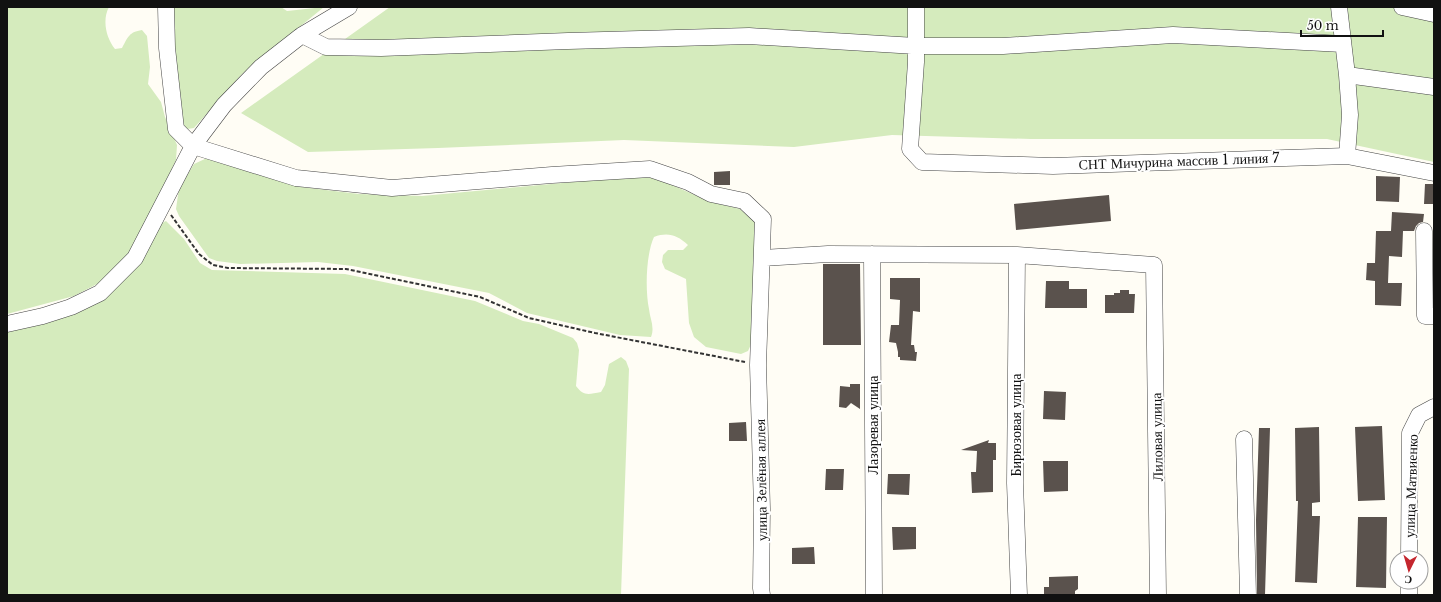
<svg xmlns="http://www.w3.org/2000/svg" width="1441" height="602" viewBox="0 0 1441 602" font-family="'Libre Baskerville',serif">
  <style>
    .green { fill: #d5ebbd }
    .building { fill: #5a524d }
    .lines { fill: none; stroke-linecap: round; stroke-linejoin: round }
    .minor-casing { stroke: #444; stroke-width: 17 }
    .path { stroke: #333; stroke-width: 2; stroke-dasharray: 4 2; stroke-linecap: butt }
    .minor { stroke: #fff; stroke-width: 16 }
    .labels { text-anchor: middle; stroke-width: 4; stroke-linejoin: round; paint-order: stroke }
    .street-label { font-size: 14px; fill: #111; stroke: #fff }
  </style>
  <rect width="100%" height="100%" fill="#fffdf5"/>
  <path class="green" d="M7,7H109C102,20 106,38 115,49L122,48C128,37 129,32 142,30L147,36L150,67L148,84L161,102L165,117L177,145L176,160L151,213L134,247L115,270L99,283L74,296L7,314Z
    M170,7H281L287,11L324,7L242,74L194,128L187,129L181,125Z
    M390,7H1434V162L1327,139H1031L892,135L794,147L624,140L438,148L308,152L241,113Z
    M207,158L228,160L301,187L359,194L422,196L638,176L658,179L711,202L740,209L756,223L754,338L748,351L741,354L706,347L694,337L689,323L686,279L665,269L662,262L663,255L668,250H683L688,245C677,235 668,232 654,237C646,254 645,290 649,309C650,319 655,327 651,337L620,335L527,313L489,293L353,266L318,262L240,264L217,261L209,258L179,216L176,209L179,188L194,164Z
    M166,221L184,239L200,263L212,270L345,274L475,301L523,321L539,324L573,338L577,343L579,350L576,386C584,397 589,394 601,392L605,385L609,364L621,357L626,361L629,369L621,595H7V330L53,321L99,299L156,226Z"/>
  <path class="building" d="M730,171V185H714V172Z
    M1376,176L1400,177L1399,202L1376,201Z
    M1425,184H1434V204H1424Z
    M1109,195L1111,221L1016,230L1014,204Z
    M1392,212L1424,214L1423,222L1419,223L1416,226L1414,231H1403L1402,257L1389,256L1388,283H1402L1401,306L1375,305V281L1366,280L1367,263H1375L1376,231H1391Z
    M823,264H860L861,345H823Z
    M890,278H920V312L913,311L911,345H914L915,352H917L916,361L900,360V357H898V352L896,343L889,342L891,325H899L900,300L890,299Z
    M1046,281H1069V289H1087V308H1045Z
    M1120,290H1129V294H1135L1134,313H1105V295H1114V293H1120Z
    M850,384H860V409L851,403L846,408L839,407L840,386L850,387Z
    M1044,391L1066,392L1065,420L1043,419Z
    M746,422L747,441H729V423Z
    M1382,426L1385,500L1358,501L1355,427Z
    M1319,427L1320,501V502L1312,503V516H1320L1317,583L1295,582L1298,501H1296L1295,428Z
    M1259,428H1270L1265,595H1257L1256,520Z
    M989,440L988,443H996V460H993V492L972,493L971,472H976L977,451L961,450Z
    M1043,461H1068V491L1044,492Z
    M826,469H844L843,490H825Z
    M888,474H910L909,495L887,494Z
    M1358,517H1387L1386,588L1356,587Z
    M892,527H916V549L893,550Z
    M814,547L815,564H792V548Z
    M1078,576V589L1075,591V595H1044V587H1049V577Z"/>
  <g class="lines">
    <g class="minor-casing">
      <path id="minor" d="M166,7L167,48L176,129L193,146L296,178L392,188L552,175L650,169L688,182L711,194L744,201L763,219L758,365L762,509L761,588L762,595
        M916,7V62L910,149L922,162L1053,166L1347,156L1434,173
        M1339,7L1347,75L1350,115L1347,156
        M1402,7L1434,14
        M302,35L326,47L381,48L568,41L749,36L916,46H1003L1173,35L1343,44
        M1347,75L1434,87
        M1424,231L1425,316H1434
        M872,254L874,595
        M1017,255L1015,483L1019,595
        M762,258L828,254L1017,255L1154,265L1158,595
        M7,324L43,316L71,307L100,293L135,258L193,146L224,105L261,67L302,35L349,7
        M1244,439L1248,595
        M1409,558L1410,433L1419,415L1434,407
        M1409,595V582"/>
    </g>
    <path class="path" d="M171,215L199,254L213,265L228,268L346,269L480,297L529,318L595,333L745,362"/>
    <use href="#minor" class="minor"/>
  </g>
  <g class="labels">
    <g class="street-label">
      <text transform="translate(1179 161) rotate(-2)" y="5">СНТ Мичурина массив 1 линия 7</text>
      <text transform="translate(873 425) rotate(-90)" y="5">Лазоревая улица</text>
      <text transform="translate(1016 425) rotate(-90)" y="5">Бирюзовая улица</text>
      <text transform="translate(1157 437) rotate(-91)" y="5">Лиловая улица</text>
      <text transform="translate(761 480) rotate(-91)" y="5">улица Зелёная аллея</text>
      <text transform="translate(1411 486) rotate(-88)" y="5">улица Матвиенко</text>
    </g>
  </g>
  <rect width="1441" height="602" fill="none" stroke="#111111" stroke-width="16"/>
  <g transform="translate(1409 570) rotate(185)"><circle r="19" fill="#ffffff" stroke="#a0a0a0"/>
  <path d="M0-3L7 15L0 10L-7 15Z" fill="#c4262e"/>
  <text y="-6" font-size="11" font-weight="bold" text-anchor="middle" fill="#111111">С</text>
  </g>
  <path d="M1301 30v6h82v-6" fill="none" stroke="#111111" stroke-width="2"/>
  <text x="1307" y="30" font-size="12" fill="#111111" stroke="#ffffff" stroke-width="3" paint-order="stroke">50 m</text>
</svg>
